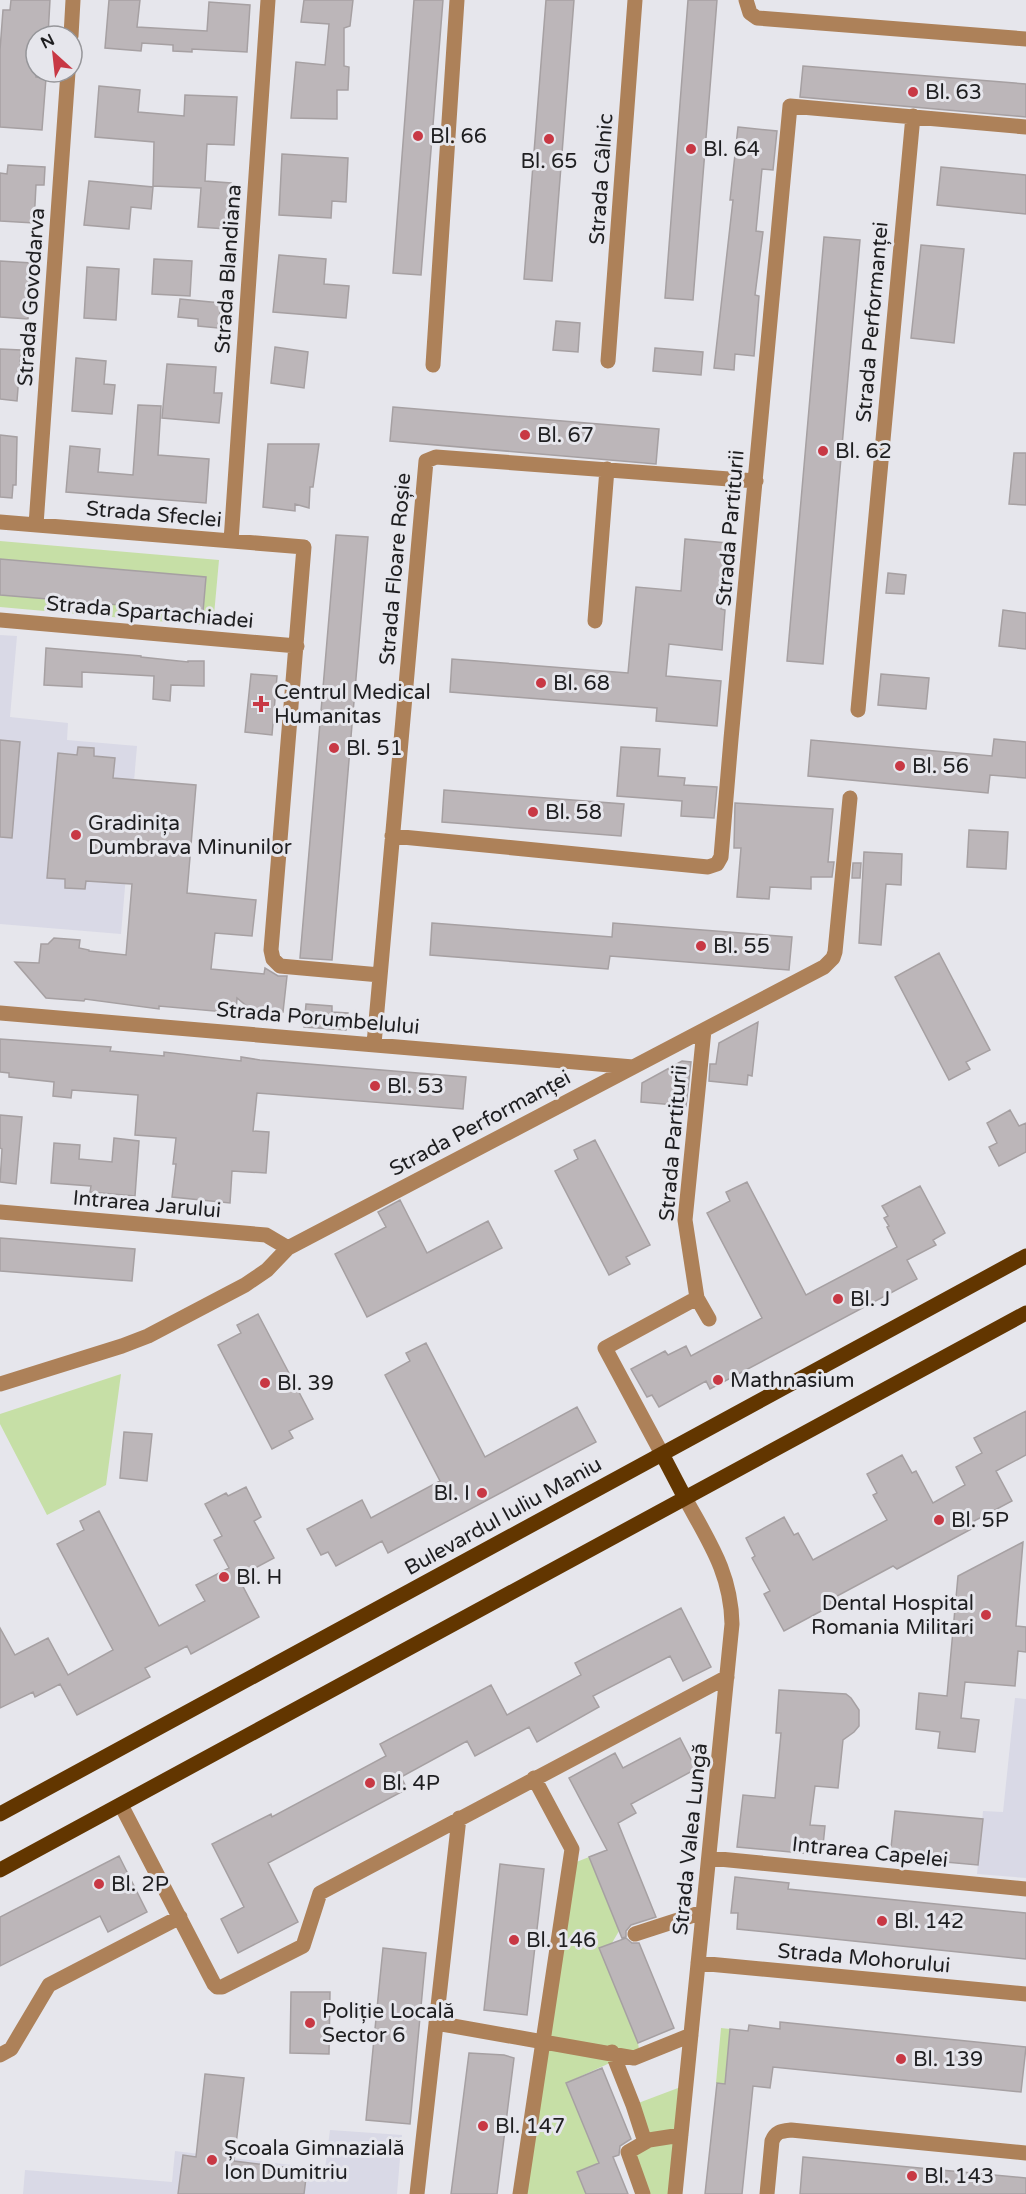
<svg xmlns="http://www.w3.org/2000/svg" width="1026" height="2194" viewBox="0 0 1026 2194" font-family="'Varela Round',sans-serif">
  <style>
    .built { fill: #d9d9e6 }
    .green { fill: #c6dfa6 }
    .building { fill: #bcb6b9; stroke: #a6a0a2; stroke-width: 1.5 }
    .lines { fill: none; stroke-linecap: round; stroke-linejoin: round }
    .minor { stroke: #ad8159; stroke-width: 15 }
    .major { stroke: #623600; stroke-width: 15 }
    .poi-dot { fill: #c83844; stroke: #e6e6ec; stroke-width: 2 }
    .labels { text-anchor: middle; stroke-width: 6; stroke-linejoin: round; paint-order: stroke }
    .poi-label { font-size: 21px; fill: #1e1e20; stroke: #e6e6ec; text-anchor: start }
    .street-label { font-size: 21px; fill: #1e1e20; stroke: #e6e6ec }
  </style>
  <rect width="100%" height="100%" fill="#e6e6ec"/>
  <path class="built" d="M0,635L17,636L10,717L68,723L67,740L137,746L121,934L0,924Z
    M1015,1698L1026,1699V1878L977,1874L983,1811L1003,1812Z
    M330,2130L402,2135L397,2194H23L25,2170L172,2182L175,2151L325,2169Z"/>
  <path class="green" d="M0,541L219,560L213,626L0,607V595L203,612L206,577L0,559Z
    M121,1374L106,1485L47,1515L0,1424V1414Z
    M589,1857L619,1931L612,1943L600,1948L638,2043L640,2055L543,2041L569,1865Z
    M721,2028L730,2029L725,2084L716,2083Z
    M542,2044L608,2052L612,2062L566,2083L599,2163L577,2172L586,2194H520Z
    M686,2085L674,2194H643L626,2152L645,2142L633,2105Z"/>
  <path class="building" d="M11,0H50L48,36H36V77L46,78L42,130L0,127V50L3,10H10Z
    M109,0H140L137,27L207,31L209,2L250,5L247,52L192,49V52L173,51V45L142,43L141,51L105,48Z
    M304,0H353L350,26L344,28V66L349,67L348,90H337V119L291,118L296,62L325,65L329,24L301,22Z
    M414,0H443L421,275L393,273Z
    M546,0H574L552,281L524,279Z
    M688,0H717L693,300L665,298Z
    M803,66L1026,84V117L800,97Z
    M99,86L140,90L138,112L184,116L185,95L237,97L234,145L207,144L205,181L231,183L227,229L198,227L201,188L153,186L154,142L95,137Z
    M738,127L777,131L773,170L762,169L756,231L763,232L755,295L759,296L754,356L735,354L734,370L714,368L733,200H730Z
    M282,154L348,158L346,202L332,201L331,218L279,215Z
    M8,165L45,167L44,185H36L34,223L0,221V173L7,174Z
    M941,167L1026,175V214L937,205Z
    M89,181L153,187L151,209L131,207L129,229L84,225Z
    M824,237L860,240L823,664L787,661Z
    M921,245L964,249L954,343L911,338Z
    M279,255L326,259L324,284L349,286L346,318L273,312Z
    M154,259L192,261L190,296L152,294Z
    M0,261L32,263L28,319L0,317Z
    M87,267L119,269L116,320L84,318Z
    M180,299L221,303L218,328L198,326V319L178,317Z
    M556,321L580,323L578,352L553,350Z
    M275,347L308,352L304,388L271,383Z
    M655,348L703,352L701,375L653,371Z
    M0,349L21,350L17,401L0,399Z
    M76,358L106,361L104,384L115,385L112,414L72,411Z
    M167,364L216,367L214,393H222L219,423L162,418Z
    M138,405L161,406L158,455L209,459L206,503L66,492L70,446L100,449L98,472L133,475Z
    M393,407L659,429L656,464L390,441Z
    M0,435L17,437L16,485H13L12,498L0,497Z
    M268,444H319L313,487H310L309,508L295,504V511L263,507Z
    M1014,453H1026V505L1009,504Z
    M336,535L368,537L332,960L300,958Z
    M685,539L727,543L721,609L725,610L722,650L669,644L666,676L721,681L717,726L656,721L657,708L450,692L452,659L628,673L636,587L681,591Z
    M0,559L206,577L203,612L0,595Z
    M888,573L906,575L904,594L886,593Z
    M1003,610L1026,613V649L999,646Z
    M46,648L141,656V657L188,662V661H204V686L171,685L170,701L153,699L154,676L82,672V687L44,685Z
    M251,674L277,676L272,735L245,732Z
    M881,674L929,678L926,709L878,705Z
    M994,739L1026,742V778L990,775L988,793L808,776L811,740L992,756Z
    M0,740L20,742L12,838L0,837Z
    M78,747L94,748V756L115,758L113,778L196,785L187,893L256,900L252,936L215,933L211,969L264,974L265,968L278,976H287L283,1012L272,1019L261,1018L237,998L236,1013L159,1006V1009L85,999L84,1001L46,998L15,962L39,963L41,944H48L54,938L80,940L79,948L89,950V951L126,955L132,884L86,881L85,889L65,888V879L47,878L58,753L77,755Z
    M621,747L660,749L658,776L685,778L684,785L717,787L714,818L681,816L682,801L617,796Z
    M444,790L624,804L621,836L442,822Z
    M735,803L833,809L828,862H834L832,877H811V889L770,887L769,899L737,897L741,848H734Z
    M969,830L1008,832L1006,869L967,867Z
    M864,852L902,854L901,885L886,884L881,945L859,943Z
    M853,863H861L860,878H852Z
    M432,923L612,937L613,923L792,937L789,970L610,956L608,969L430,955Z
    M939,953L990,1050L966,1062L970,1069L949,1080L895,977Z
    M306,1004L332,1006V1012L348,1013L346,1030L304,1027Z
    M758,1022L752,1076L748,1075L747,1085L709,1081L710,1064H716L719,1043Z
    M0,1039L111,1047L110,1051L164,1056V1052L241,1061V1057L260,1060L466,1077L463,1109L257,1093L253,1131L269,1132L266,1173L232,1171L230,1203L172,1197L176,1164H173L176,1138L135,1135L138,1095L72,1090L71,1098L53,1096L54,1082L9,1077V1073L0,1072Z
    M682,1061L691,1062L686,1106L641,1102L642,1083Z
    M1010,1110L1019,1126L1026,1123V1152L999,1166L989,1147L997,1143L987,1123Z
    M0,1115L22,1117L16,1184L0,1182L2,1149L0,1148Z
    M114,1138L139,1141L135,1196L90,1192L91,1186L51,1183L54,1143L80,1145L79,1159L112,1162Z
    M595,1140L650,1245L626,1257L630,1264L609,1275L555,1171L578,1159L574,1150Z
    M747,1182L806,1295L897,1247L887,1227L889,1226L884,1218L888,1216L882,1206L920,1186L945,1233L933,1240L936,1245L907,1260L917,1279L710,1389L706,1381L659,1407L652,1395L647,1397L631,1369L665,1351L668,1355L686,1346L691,1356L762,1318L707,1213L730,1201L726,1192Z
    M400,1200L427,1253L488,1221L502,1248L367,1317L335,1254L386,1227L378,1212Z
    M0,1238L135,1249L132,1281L0,1271Z
    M258,1314L313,1419L289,1431L293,1438L272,1449L218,1345L241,1333L237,1325Z
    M426,1343L485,1457L577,1407L596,1442L388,1553L382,1541L336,1566L328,1552L321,1555L307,1529L362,1500L371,1518L440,1481L385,1375L410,1361L406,1353Z
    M1026,1411V1455L996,1471L1012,1501L974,1521L977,1526L897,1569L893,1566L837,1596L840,1601L784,1631L764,1594L770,1591L752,1558L755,1556L746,1538L784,1517L794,1535L798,1533L813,1560L887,1520L873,1495L877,1493L867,1474L902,1455L912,1473L916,1471L933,1503L965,1485L956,1467L982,1453L974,1438Z
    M124,1432L152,1434L147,1481L120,1478Z
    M246,1487L261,1517L254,1521L274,1558L238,1577L259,1617L191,1654L187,1646L145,1668L150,1677L77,1715L60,1684L35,1697L33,1692L0,1708V1628L15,1655L48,1638L68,1675L113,1650L57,1544L84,1530L80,1521L99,1511L159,1626L205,1601L196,1585L229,1568L214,1540L222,1536L205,1504L226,1493L228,1496Z
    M1023,1542L1016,1626L1026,1627V1652L1018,1651L1015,1686L965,1682L961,1718L979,1720L975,1752L938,1748L940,1732L916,1729L919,1693L947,1696L958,1576Z
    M681,1608L711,1667L683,1681L670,1656L593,1696L599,1707L537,1742L529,1727L475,1756L467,1741L401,1777L407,1789L268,1863L298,1922L238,1953L221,1919L244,1907L212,1844L271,1814L272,1817L386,1756L380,1744L491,1685L507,1715L581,1675L575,1663Z
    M779,1690L846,1694L851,1698L859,1710V1726L854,1732L843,1740L838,1788L815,1786L810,1825L825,1826L822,1855L737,1847L743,1795L775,1798L781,1733H776Z
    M680,1738L696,1769L631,1804L636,1813L618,1823L656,1917L631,1925L626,1931V1937L622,1938L589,1857L607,1850L569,1778L615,1753L623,1768Z
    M895,1811L983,1819L978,1865L890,1857Z
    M119,1856L147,1912L108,1932L100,1916L0,1966V1917Z
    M500,1864L544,1869L527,2015L484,2010Z
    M735,1877L789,1883L788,1889L1026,1913V1959L737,1929L738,1913H731Z
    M626,1938L632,1943H639L674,2028L638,2043L599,1948Z
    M383,1948L426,1953L410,2124L366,2120Z
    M291,1992H330L329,2054L290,2053Z
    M780,2022L1026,2047L1021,2092L773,2067L770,2088L753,2086L742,2194H705L717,2083L725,2084L730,2029L748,2031L749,2025L780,2029Z
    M469,2053L504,2055L514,2058L497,2194H451Z
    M602,2068L631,2139L620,2146L619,2155L613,2157L628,2194H586L577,2172L599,2163L566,2083Z
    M205,2074L244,2078L234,2161L307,2170L304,2194H178L183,2155L196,2157Z
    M803,2157L1026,2178V2194H800Z"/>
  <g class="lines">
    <path class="minor" d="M746,0L750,13L757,18L1026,39
      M71,36L73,0
      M608,361L635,0
      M433,365L457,0
      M0,522L304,547L271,950L273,959L280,966L380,975
      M36,525L68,72
      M231,541L268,0
      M0,620L297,646
      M595,621L607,469
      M858,710L913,116
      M392,836L708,867L717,864L721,857L731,739L790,106L1026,127
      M0,1013L633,1067
      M704,1030L685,1220L697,1298L709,1319
      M374,1044L426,461L436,457L756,481
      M0,1212L266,1235L288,1248
      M0,1384L122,1346L148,1336L245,1285L267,1270L288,1248L824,967L833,958L835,952L850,798
      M662,1454L605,1348L697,1298
      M121,1805L214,1984L217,1987H222L303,1946L320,1893L727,1677
      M709,1858L1026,1889
      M635,1934L703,1912
      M698,1963L1026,1994
      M436,2023L634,2058L691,2035
      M612,2052L633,2105L645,2142
      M0,2055L11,2049L49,1985L180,1917
      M417,2194L459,1818
      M520,2194L572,1849L534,1778
      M643,2194L628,2152L649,2140L681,2135
      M675,2194L732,1624C731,1573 709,1542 685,1498
      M767,2194L772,2141C776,2131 782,2131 791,2130L1026,2153"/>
    <path class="major" d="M662,1454L685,1498
      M0,1814L1026,1256
      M0,1870L1026,1313"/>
  </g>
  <g class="poi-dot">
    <circle cx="913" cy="92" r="6"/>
    <circle cx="418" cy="136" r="6"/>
    <circle cx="549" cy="139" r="6"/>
    <circle cx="691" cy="149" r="6"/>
    <circle cx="525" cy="435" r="6"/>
    <circle cx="823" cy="451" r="6"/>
    <circle cx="541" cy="683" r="6"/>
    <path d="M258 695h6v6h6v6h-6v6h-6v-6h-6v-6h6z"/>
    <circle cx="334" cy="748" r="6"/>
    <circle cx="900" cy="766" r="6"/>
    <circle cx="533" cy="812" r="6"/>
    <circle cx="76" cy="835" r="6"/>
    <circle cx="701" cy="946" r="6"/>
    <circle cx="375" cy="1086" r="6"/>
    <circle cx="838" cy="1299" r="6"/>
    <circle cx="718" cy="1380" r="6"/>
    <circle cx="265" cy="1383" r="6"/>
    <circle cx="482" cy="1493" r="6"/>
    <circle cx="939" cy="1520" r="6"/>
    <circle cx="224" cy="1577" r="6"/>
    <circle cx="986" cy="1615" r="6"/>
    <circle cx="370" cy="1783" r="6"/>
    <circle cx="99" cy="1884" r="6"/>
    <circle cx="882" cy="1921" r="6"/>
    <circle cx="514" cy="1940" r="6"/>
    <circle cx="310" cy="2023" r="6"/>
    <circle cx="901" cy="2059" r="6"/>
    <circle cx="483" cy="2126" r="6"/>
    <circle cx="212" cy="2160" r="6"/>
    <circle cx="912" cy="2176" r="6"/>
  </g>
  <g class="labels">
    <g class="poi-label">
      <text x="925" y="99">Bl. 63</text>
      <text x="430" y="143">Bl. 66</text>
      <text x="703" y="156">Bl. 64</text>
      <text x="549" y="168" text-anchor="middle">Bl. 65</text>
      <text x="537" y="442">Bl. 67</text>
      <text x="835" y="458">Bl. 62</text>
      <text x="553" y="690">Bl. 68</text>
      <text x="274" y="699">Centrul Medical<tspan x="274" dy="24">Humanitas</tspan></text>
      <text x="346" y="755">Bl. 51</text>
      <text x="912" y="773">Bl. 56</text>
      <text x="545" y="819">Bl. 58</text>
      <text x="88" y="830">Gradinița<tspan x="88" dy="24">Dumbrava Minunilor</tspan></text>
      <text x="713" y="953">Bl. 55</text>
      <text x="387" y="1093">Bl. 53</text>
      <text x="850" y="1306">Bl. J</text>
      <text x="730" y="1387">Mathnasium</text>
      <text x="277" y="1390">Bl. 39</text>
      <text x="470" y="1500" text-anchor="end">Bl. I</text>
      <text x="951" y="1527">Bl. 5P</text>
      <text x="236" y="1584">Bl. H</text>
      <text x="974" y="1610" text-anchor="end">Dental Hospital<tspan x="974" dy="24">Romania Militari</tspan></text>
      <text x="382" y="1790">Bl. 4P</text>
      <text x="111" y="1891">Bl. 2P</text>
      <text x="894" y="1928">Bl. 142</text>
      <text x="526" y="1947">Bl. 146</text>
      <text x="322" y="2018">Poliție Locală<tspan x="322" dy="24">Sector 6</tspan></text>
      <text x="913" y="2066">Bl. 139</text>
      <text x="495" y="2133">Bl. 147</text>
      <text x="224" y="2155">Școala Gimnazială<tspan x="224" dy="24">Ion Dumitriu</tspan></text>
      <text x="924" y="2183">Bl. 143</text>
    </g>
    <g class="street-label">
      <text transform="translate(601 179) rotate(-86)" y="7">Strada Câlnic</text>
      <text transform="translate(228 269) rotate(-86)" y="7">Strada Blandiana</text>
      <text transform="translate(31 297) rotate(-86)" y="7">Strada Govodarva</text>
      <text transform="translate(872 322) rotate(-85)" y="7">Strada Performanței</text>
      <text transform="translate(154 514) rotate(5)" y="7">Strada Sfeclei</text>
      <text transform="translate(730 528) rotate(-85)" y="7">Strada Partiturii</text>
      <text transform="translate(395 569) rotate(-85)" y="7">Strada Floare Roșie</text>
      <text transform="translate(150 612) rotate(5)" y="7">Strada Spartachiadei</text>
      <text transform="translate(318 1018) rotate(5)" y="7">Strada Porumbelului</text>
      <text transform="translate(480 1123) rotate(-28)" y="7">Strada Performanței</text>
      <text transform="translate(673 1143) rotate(-85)" y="7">Strada Partiturii</text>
      <text transform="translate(147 1204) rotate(5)" y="7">Intrarea Jarului</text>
      <text transform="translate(503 1516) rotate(-29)" y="7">Bulevardul Iuliu Maniu</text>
      <text transform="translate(690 1839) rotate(-84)" y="7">Strada Valea Lungă</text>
      <text transform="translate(870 1852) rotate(6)" y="7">Intrarea Capelei</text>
      <text transform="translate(864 1958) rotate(5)" y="7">Strada Mohorului</text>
    </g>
  </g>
  <g transform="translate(54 54) rotate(333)"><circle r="28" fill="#e6e6ec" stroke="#96969a" stroke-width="1.5"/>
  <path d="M0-4.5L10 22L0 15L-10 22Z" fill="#c83844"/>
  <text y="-9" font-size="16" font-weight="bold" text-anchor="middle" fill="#1e1e20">N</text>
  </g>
</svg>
